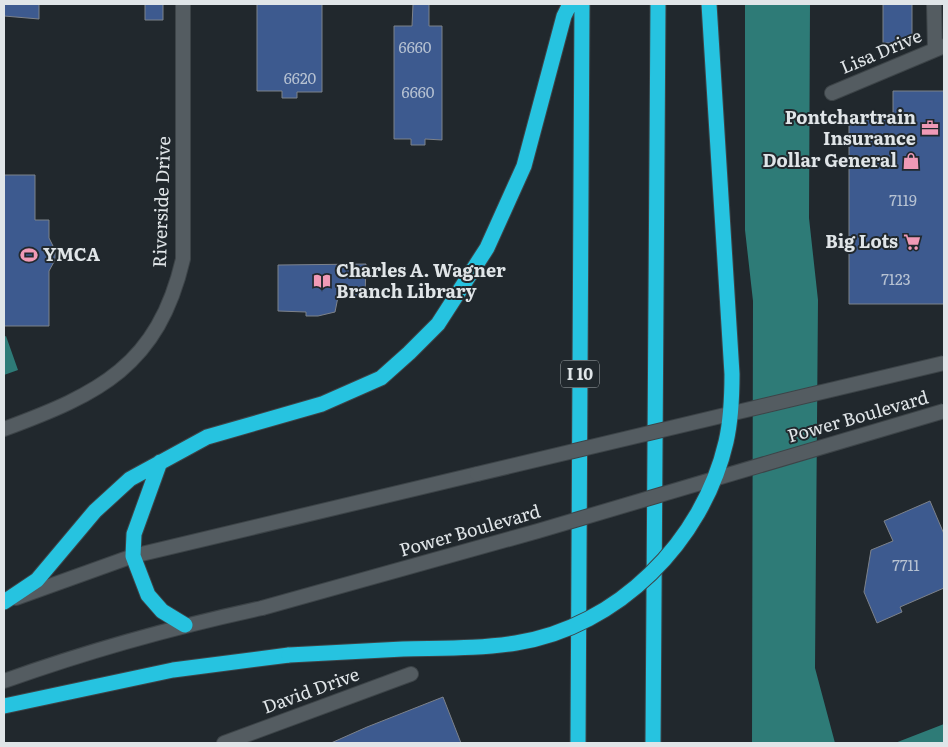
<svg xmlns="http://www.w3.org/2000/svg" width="948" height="747" viewBox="0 0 948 747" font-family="Literata,serif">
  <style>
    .water { fill: #2e7b77 }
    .building { fill: #3d5a8f; stroke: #7d828a }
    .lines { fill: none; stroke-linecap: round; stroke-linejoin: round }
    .minor-casing { stroke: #3d4448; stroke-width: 16 }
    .secondary-casing { stroke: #3d4448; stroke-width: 16 }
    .motorway-casing { stroke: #3d4448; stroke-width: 17 }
    .minor { stroke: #545c61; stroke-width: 14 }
    .secondary { stroke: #545c61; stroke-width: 14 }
    .motorway { stroke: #26c3e0; stroke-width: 15 }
    .secondary-bridge-casing { stroke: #3d4448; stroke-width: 16; stroke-linecap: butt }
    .motorway-bridge-casing { stroke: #3d4448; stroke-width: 17; stroke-linecap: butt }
    .secondary-bridge { stroke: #545c61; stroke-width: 14 }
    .motorway-bridge { stroke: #26c3e0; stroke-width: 15 }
    .labels { text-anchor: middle; stroke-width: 4; stroke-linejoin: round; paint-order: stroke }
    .number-label { font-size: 15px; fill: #b7c2d2 }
    .shield { fill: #21282d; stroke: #a7acb0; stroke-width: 1 }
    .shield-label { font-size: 16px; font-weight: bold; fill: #e0e5e8 }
    .street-label { font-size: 18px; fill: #e0e5e8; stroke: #21282d }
    .poi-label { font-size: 18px; font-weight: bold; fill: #e0e5e8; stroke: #21282d; text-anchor: end }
  </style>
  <rect width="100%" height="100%" fill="#21282d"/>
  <path class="water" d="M745,4H810L809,218L818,300L815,668L835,743H752L753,301L745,230Z
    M6,336L18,370L4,375V337Z
    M944,724V743H895Z"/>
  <path class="building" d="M4,4H39V19L4,16Z
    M145,4H163V20H145Z
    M257,4H322V92H297V98H282V91H257Z
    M413,4H429V26H442V140L425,139V145H411V139H394V26H412Z
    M883,4H912V43H883Z
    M893,91H944V304H849V117H893Z
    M4,175H35V220H49V238L55,250V260L49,271V326H4Z
    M366,264L365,297H338L335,312L318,316H306V312L278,311V265Z
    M930,501L944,534V588L900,607L902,612L877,623L864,592L871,550L893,541L884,521Z
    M443,697L461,743H331L367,727Z"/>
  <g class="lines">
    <g class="minor-casing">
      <path id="minor" d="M934,4L935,50
        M832,93L944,46
        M4,429C99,394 158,366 183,259V4
        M224,743L411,674"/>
    </g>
    <g class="secondary-casing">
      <path id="secondary" d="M16,598L133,556L477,474
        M4,681C88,651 174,627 262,608"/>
    </g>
    <g class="motorway-casing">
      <path id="motorway" d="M160,462L134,534L133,556L148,595L162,611L185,625
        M4,602L37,580L95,511L130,479L207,437L322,404L381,378L409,353L438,324L487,248L524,166L564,16L570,4
        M4,706L173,670L289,655
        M578,743L582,4
        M653,743L658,4"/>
    </g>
    <use href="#minor" class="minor"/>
    <use href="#secondary" class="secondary"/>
    <use href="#motorway" class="motorway"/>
    <g class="secondary-bridge-casing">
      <path id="secondary-bridge" d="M477,474L944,363
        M262,608L538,531L944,411"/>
    </g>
    <g class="motorway-bridge-casing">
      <path id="motorway-bridge" d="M289,655C327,653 365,651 403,649C441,648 479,649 516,643C618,627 703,541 726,442C731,420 732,397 732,374L709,4"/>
    </g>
    <use href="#secondary-bridge" class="secondary-bridge"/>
    <use href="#motorway-bridge" class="motorway-bridge"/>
  </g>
  <defs>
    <g id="office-bare" transform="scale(1.35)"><path d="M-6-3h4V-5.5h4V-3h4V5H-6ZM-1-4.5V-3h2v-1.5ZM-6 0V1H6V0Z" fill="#f09ab6" stroke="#21282d" stroke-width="2.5" paint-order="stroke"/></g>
    <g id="shop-bare" transform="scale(1.35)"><path d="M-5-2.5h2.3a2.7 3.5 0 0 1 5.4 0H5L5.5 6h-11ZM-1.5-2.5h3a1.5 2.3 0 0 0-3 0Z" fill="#f09ab6" stroke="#21282d" stroke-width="2.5" paint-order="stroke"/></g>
    <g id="supermarket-bare" transform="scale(1.35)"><path d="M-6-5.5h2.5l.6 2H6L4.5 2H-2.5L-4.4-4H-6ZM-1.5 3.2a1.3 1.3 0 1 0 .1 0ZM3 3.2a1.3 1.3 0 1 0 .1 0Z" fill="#f09ab6" stroke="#21282d" stroke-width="2.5" paint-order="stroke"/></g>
    <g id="stadium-bare" transform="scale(1.35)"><path d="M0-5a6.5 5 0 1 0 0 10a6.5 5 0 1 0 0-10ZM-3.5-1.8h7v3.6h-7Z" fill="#f09ab6" stroke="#21282d" stroke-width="2.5" paint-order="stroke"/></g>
    <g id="library-bare" transform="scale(1.35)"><path d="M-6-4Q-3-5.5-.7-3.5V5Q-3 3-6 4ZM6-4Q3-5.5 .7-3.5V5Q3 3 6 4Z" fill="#f09ab6" stroke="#21282d" stroke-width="2.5" paint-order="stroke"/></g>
  </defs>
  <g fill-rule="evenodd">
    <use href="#office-bare" x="930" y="128"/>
    <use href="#shop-bare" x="911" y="161"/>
    <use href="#supermarket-bare" x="912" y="242"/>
    <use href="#stadium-bare" x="29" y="255"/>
    <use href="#library-bare" x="322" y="281"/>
  </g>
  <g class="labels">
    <g class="number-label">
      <text x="415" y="53">6660</text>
      <text x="300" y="84">6620</text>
      <text x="418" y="98">6660</text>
      <text x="903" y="206">7119</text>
      <text x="896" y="285">7123</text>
      <text x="906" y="571">7711</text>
    </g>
    <rect class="shield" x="561" y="360.5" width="38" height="27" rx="4"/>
    <g class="shield-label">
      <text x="580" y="380">I 10</text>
    </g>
    <g class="street-label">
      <text transform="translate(881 52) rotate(-23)" y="6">Lisa Drive</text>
      <text transform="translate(162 202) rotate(-88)" y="6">Riverside Drive</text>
      <text transform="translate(858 417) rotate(-16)" y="6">Power Boulevard</text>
      <text transform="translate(470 531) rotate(-16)" y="6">Power Boulevard</text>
      <text transform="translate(311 691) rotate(-20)" y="6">David Drive</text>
    </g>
    <g class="poi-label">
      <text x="916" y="124">Pontchartrain<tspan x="916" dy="21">Insurance</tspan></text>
      <text x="897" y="167">Dollar General</text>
      <text x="898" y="248">Big Lots</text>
      <text x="43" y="261" text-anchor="start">YMCA</text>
      <text x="336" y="277" text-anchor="start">Charles A. Wagner<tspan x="336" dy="21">Branch Library</tspan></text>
    </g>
  </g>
  <rect width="948" height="747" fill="none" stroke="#e0e5e8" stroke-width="10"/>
</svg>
